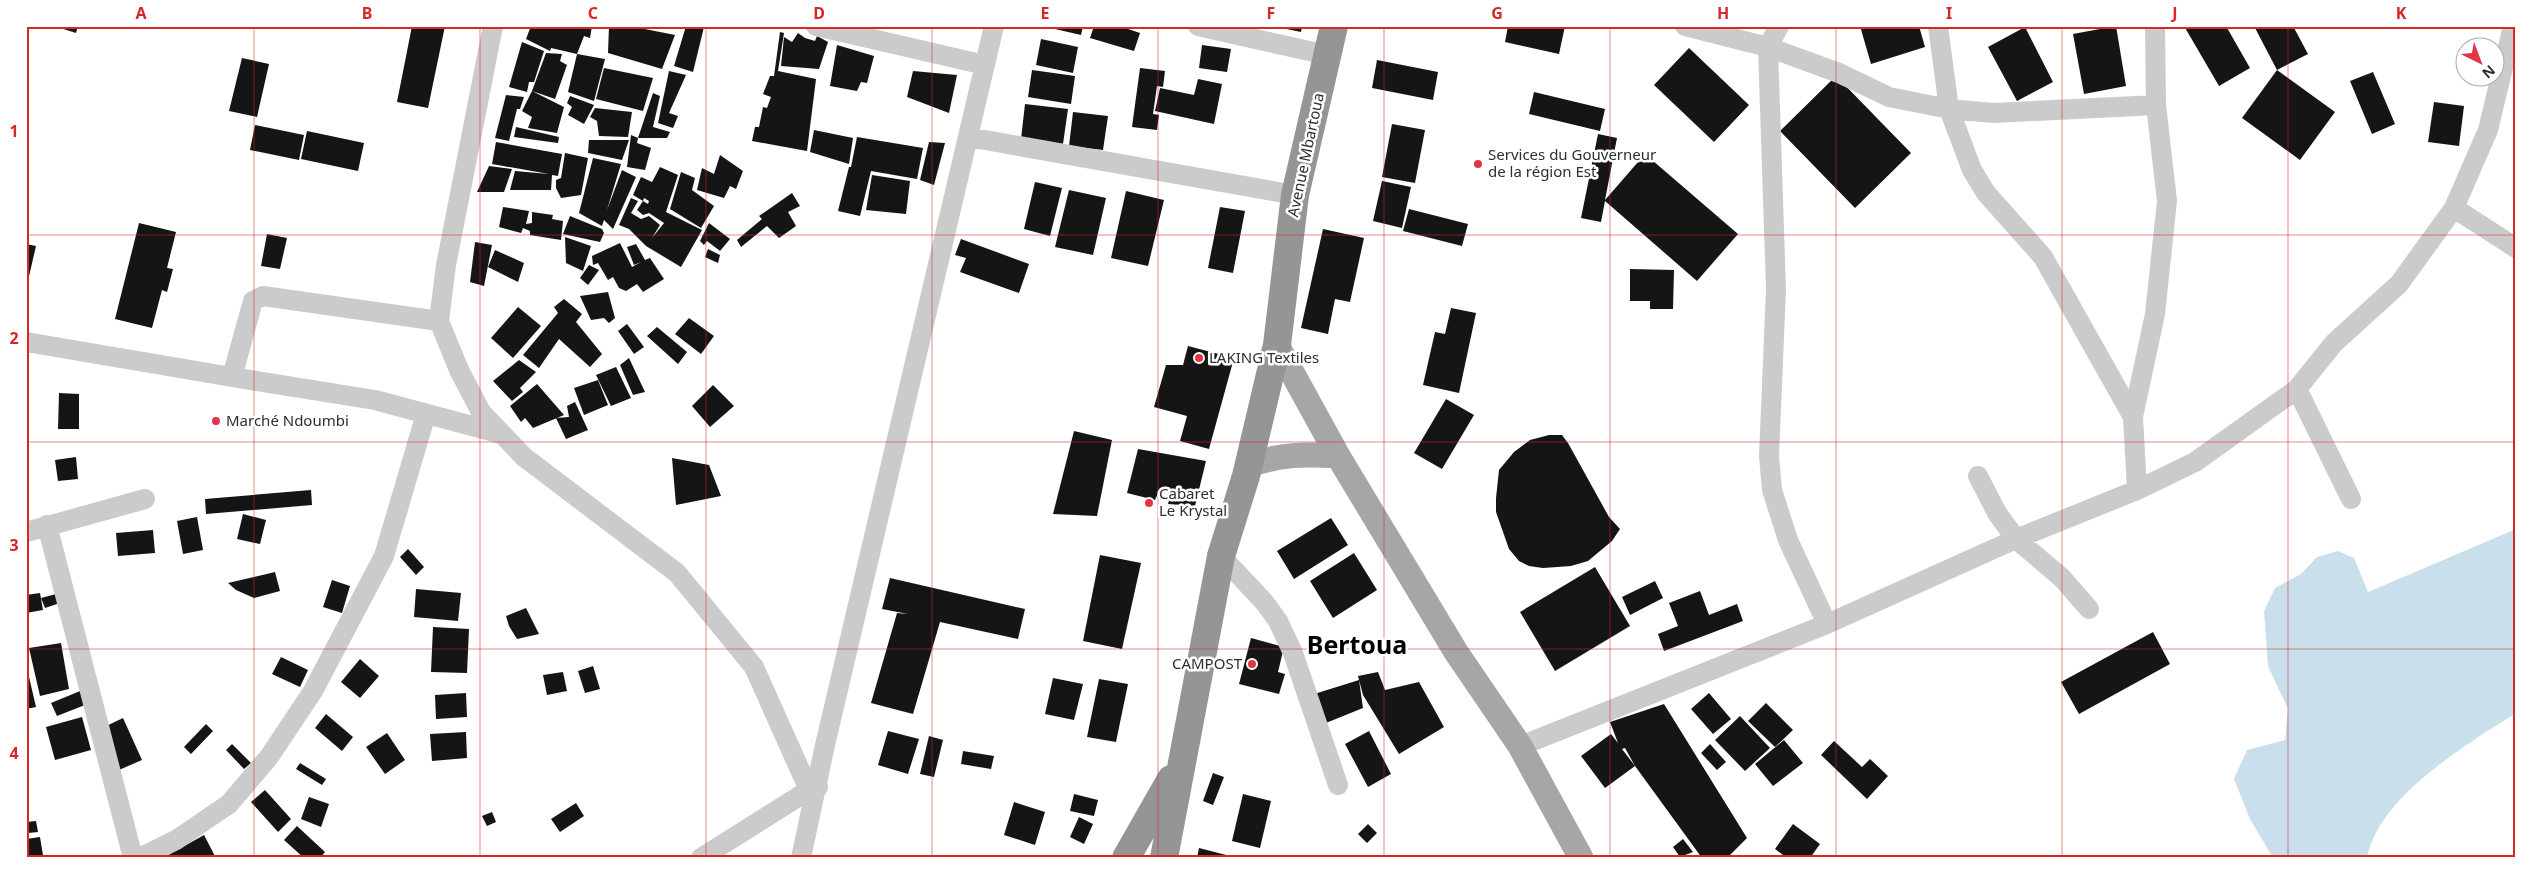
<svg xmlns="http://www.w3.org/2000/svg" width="2542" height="884" viewBox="0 0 2542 884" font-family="'Noto Sans',sans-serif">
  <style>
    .water { fill: #c9dfeb }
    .building { fill: #151515 }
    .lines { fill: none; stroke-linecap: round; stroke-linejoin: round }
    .minor { stroke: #cbcbcb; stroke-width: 20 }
    .major { stroke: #a6a6a6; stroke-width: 25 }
    .highway { stroke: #959595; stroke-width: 28 }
    .grid { fill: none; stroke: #d62828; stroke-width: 1; stroke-opacity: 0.55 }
    .poi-dot { fill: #e23447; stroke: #fff; stroke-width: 2 }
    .labels { text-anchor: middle; stroke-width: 5; stroke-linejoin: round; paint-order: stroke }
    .street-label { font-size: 15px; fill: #2e2e2e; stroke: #fff }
    .poi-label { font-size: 15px; fill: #2e2e2e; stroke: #fff; text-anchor: start }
    .town-label { font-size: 25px; font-weight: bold; fill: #000; stroke: #fff }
    .neatline { fill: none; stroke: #d62828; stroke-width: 2 }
    .grid-label { font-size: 16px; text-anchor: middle; font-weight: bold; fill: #d62828 }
  </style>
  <rect width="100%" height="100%" fill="#fff"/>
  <path class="water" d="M2516,529V713C2466,745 2379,796 2367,858H2273L2250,819L2234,779L2247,750L2285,740L2288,709L2268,666L2264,611L2275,588L2301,574L2317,557L2338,551L2354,558L2368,592Z"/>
  <path class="building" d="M54,26H78L76,33Z
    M412,26H445L428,108L397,102Z
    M531,26H592L590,38L584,36L577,54L551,48L550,51L526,39Z
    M609,26H630L675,35L662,69L608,53Z
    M686,26H716L715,29L704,27L693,72L674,66Z
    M1042,26H1083L1081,35Z
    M1094,26H1119L1140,33L1134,51L1090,38Z
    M1272,26H1302L1301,32Z
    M1508,26H1565L1559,54L1505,42Z
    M1860,26H1919L1925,47L1871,64Z
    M2116,26L2126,86L2084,94L2073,34Z
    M2184,26H2226L2250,68L2219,86Z
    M2254,26H2293L2308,54L2277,70Z
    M2025,27L2053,82L2017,101L1988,47Z
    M780,32L784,33L778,71L816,79L807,151L752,141L755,127H759L763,107L767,108L771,97L763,94L770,76H774Z
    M798,33L805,38L815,41L817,36L828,42L819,69L781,66L784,37L792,42Z
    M1041,39L1078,47L1073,73L1036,65Z
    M522,42L544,51L534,82H529L527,92L509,87Z
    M837,45L874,56L867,83L861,82L857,91L830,86Z
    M1202,45L1231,49L1227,72L1199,68Z
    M1689,48L1749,105L1714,142L1654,85Z
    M546,53L562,54L560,61L567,65L555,99L532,91Z
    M577,54L605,59L594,101L568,92Z
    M242,58L269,64L257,117L229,111Z
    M1377,60L1438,72L1433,100L1372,88Z
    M604,68L653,78L643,111L596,99Z
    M1140,68L1165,71L1163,87L1157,86L1153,114L1159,115L1157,130L1132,127Z
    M1032,70L1075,76L1071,104L1028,97Z
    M2277,70L2335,112L2300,160L2242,118Z
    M669,71L686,75L669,113L678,116L673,128L658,123Z
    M913,71L957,75L949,113L907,97Z
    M2373,72L2395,124L2372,134L2350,81Z
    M1836,76L1911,153L1855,208L1780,131Z
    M1198,79L1222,84L1214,124L1155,111L1160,88L1194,95Z
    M532,91L564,107L557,133L528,128L532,117L522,111Z
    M1534,92L1605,109L1600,131L1529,114Z
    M653,93L660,96L653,127L670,132L667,138H638L637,143L651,148L645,170L627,167L631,135L638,138Z
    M506,95L524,97L520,109H517L509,141L495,138Z
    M570,96L594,105L584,124L568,115L572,107L567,103Z
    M2434,102L2464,106L2459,146L2428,142Z
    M1025,104L1068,109L1063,144L1021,139Z
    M595,108L632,112L628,137L599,136L597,121L590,117Z
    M1073,112L1108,116L1103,150L1069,146Z
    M1392,124L1425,130L1415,183L1382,177Z
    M255,125L304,135L299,160L250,150Z
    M516,127L559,137L558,143L514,137Z
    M814,130L853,138L849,164L810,152Z
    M307,131L364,143L358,171L301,159Z
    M1598,134L1617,138L1605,200L1645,154L1738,234L1697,281L1605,201L1601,222L1581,218Z
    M857,137L923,148L917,179L871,171L860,216L838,211L849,167H851Z
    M589,140H629L622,160L588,153Z
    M496,142L562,154L558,176L552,175L551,190H510L515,171L549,174L492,164Z
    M929,142L945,143L934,185L920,180Z
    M565,153L588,158L581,195L561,198L556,188V180L561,178Z
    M720,155L743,171L736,189L730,186L724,198L697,190L702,168L714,174Z
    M593,158L621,164L607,210L622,170L636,177L613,229L604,220L602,226L579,213Z
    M489,166L512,169L504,192H477Z
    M660,167L678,175L666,212L702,230L681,267L646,246L629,229L619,225L631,198L638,201L631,213L641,219L649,216L660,225L652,238L664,223L649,213L643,215L637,210L643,201L648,204L649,201L644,198L643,201L633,195L641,177L652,182Z
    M681,172L695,178L692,190L714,206L701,228L670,209Z
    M872,175L910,181L906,214L866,210Z
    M1382,181L1411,187L1402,228L1373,221Z
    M1035,182L1062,188L1050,236L1024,229Z
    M1069,190L1106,198L1093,255L1055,247Z
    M1126,191L1164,200L1148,266L1111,258Z
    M792,193L800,206L788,212L796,226L779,238L767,226L741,247L737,240L762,219L759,216Z
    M503,207L529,211L526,224L532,223V212L553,215L552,219L563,221L561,240L530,235V231L523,228L521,233L499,227Z
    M1220,207L1245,211L1233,273L1208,268Z
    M1409,209L1468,224L1462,246L1403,231Z
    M570,216L602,229L604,233L600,242L563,234Z
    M139,223L176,232L167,268L173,269L167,292L162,290L152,328L115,319Z
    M709,223L730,239L720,251L707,241L704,245L700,241Z
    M1323,229L1364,238L1350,302L1335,299L1328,334L1301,328Z
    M267,234L287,238L280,269L261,266Z
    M565,237L591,246L583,271L566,263Z
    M961,239L1029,264L1019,293L960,272L966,258L955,255Z
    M475,242L492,245L484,286L470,282Z
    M620,243L632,267L641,262L634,265L627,247L636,244L645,260L650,258L664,279L643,292L637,284L626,291L619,288L613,277L608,280L598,263L593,265L592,256Z
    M26,244L36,246L27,285L26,284Z
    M708,249L720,255L718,263L705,257Z
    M495,250L524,263L518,282L488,267Z
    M589,265L599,270L588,285L580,278Z
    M1630,269L1674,270L1673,309H1650V301H1630Z
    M608,292L615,318L609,323L604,318L591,320L580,296Z
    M564,299L582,314L576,322L602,354L590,367L559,339L539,368L523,355L558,313L554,307Z
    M518,307L541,326L513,358L491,338Z
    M1451,308L1476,313L1459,393L1423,385L1435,332L1445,334Z
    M689,318L714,336L701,354L675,334Z
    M627,324L644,347L634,354L618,331Z
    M657,327L687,352L678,364L647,336Z
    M1188,346L1234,358L1209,449L1180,441L1187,416L1154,407L1166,365H1183Z
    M629,358L645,392L633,395L620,365Z
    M519,360L536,372L520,388L523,392L512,401L493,381Z
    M616,367L631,398L611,406L596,375Z
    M598,380L608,405L584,415L574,388Z
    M537,384L564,415L533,428L525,418L521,422L510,406Z
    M713,385L734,406L710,427L692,406Z
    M59,393L79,394V429H58Z
    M1446,399L1474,415L1442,469L1414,453Z
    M575,402L588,430L566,439L556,418L569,417L567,406Z
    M1074,431L1112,440L1097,516L1053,514Z
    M1549,435H1562L1568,443L1609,517L1620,529L1612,541L1588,561L1571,566L1543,568L1529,566L1519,561L1509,549L1496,512V498L1499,470L1514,452L1530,440Z
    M1138,449L1206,461L1195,506L1168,504L1171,493L1159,491L1155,500L1127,493Z
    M76,457L78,479L58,481L55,460Z
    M672,458L709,465L721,496L676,505Z
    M311,490L312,505L206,514L205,499Z
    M243,514L266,520L260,544L237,539Z
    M197,517L203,550L183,554L177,521Z
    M1331,518L1348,545L1294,579L1277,551Z
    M153,530L155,553L118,556L116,533Z
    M408,549L424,567L416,575L400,557Z
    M1354,553L1377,590L1333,618L1310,581Z
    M1100,555L1141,563L1122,649L1083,641Z
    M1595,567L1630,626L1555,671L1520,612Z
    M275,572L280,591L254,598L236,590L228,583Z
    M890,578L1025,609L1018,639L940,622L913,714L871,703L897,613L908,614L882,609Z
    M332,580L350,586L342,613L323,607Z
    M1655,581L1663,598L1630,615L1622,597Z
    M416,589L461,593L458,621L414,617Z
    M1700,591L1709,615L1737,604L1743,621L1664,651L1658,634L1678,626L1669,603Z
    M40,593L43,610L26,613V595Z
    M60,593L63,602L45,608L41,598Z
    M526,608L539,634L517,639L509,626L506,616Z
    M433,627L469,629L467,673L431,672Z
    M2153,632L2170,664L2079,714L2061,682Z
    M1251,638L1284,647L1278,672L1285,674L1279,694L1239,684Z
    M61,643L69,689L40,696L29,648Z
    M281,657L308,670L300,687L272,674Z
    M360,659L379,676L360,698L341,682Z
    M26,664L36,707L26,709Z
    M593,666L600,689L585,693L578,671Z
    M563,672L567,691L547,695L543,675Z
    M1378,672L1385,690L1419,682L1444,727L1399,754L1363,695L1359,680L1363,708L1316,727L1311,695L1359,680L1358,676Z
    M1053,678L1083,684L1074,720L1045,714Z
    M1099,679L1128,684L1116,742L1087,737Z
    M85,689L90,703L57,716L51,703Z
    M466,693L467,717L436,719L435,695Z
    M1709,693L1731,719L1713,734L1691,709Z
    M1766,703L1793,730L1775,747L1748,721Z
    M1664,704L1747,838L1728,857L1702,858L1635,766L1625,748L1622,749L1635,766L1605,788L1581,756L1611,734L1618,743L1610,722Z
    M326,714L353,737L342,751L315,728Z
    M1740,716L1770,748L1745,771L1715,740Z
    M82,717L91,750L55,760L46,727Z
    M123,718L142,760L119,770L100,729Z
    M206,724L213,731L191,754L184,747Z
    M888,731L919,739L908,774L878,765Z
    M1369,731L1391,774L1368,787L1345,744Z
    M466,732L467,758L432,761L430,734Z
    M387,733L405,760L385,774L366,747Z
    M929,736L943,740L934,777L920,774Z
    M1784,740L1803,763L1773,786L1755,764Z
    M1834,741L1862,767L1870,759L1888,776L1867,799L1821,755Z
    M232,744L251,763L244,769L226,750Z
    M1710,744L1726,762L1717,770L1701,753Z
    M963,751L994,756L991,769L961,764Z
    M300,763L326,779L322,785L296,769Z
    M1213,773L1224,777L1213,805L1203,801Z
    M265,790L291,819L278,832L251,802Z
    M1074,794L1098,800L1094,816L1070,811Z
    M1243,794L1271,801L1260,848L1232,841Z
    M309,797L329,804L321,827L301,819Z
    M1014,802L1045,812L1035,845L1004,835Z
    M576,803L584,816L560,832L551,819Z
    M492,812L496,822L487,826L482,816Z
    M1079,817L1093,824L1084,844L1070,837Z
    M36,821L38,832L28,833L27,822Z
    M1368,824L1377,833L1367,843L1358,834Z
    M1793,824L1820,844L1810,858H1787L1775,849Z
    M297,826L325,852L320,858H304L284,840Z
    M204,835L216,858H163Z
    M40,837L43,855L26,858V839Z
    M1683,839L1693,852L1680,857L1673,847Z
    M1199,848L1234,857V858H1197Z"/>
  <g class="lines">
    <path class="minor" d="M493,26L446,265L439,321L459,370L481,412L524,457L677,573L754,667L809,790L818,787
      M816,26L985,65
      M1198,26L1327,55
      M1685,26L1768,47L1839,73L1889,97L1949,109L1994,113L2156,105
      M1779,26L1768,47L1776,290L1769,456L1772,490L1788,540L1827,624
      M1938,26L1949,109L1972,170L1986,193L2043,257L2133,417
      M968,137L1295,195
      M2454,208L2516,248
      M26,342L232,377L253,301L263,296L439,321
      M232,377L375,400L502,434
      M2297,389L2351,499
      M1978,476L1997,513L2016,539L2062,578L2089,609
      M2137,490L2133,417L2155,314L2167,201L2156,105L2155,26
      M47,525L133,858
      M26,532L145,499
      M1221,556L1265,603L1278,621L1293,653L1338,785
      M1520,746L1827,624L2016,539L2137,490L2195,462L2297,389L2334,343L2399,284L2454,208L2488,130L2513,26
      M139,858L176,840L229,804L269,757L313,691L384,556L426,414
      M701,858L809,790
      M801,858L825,745L994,26"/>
    <path class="major" d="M1277,345L1338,456L1456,652L1520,746L1581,858
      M1246,476L1249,465C1281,454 1304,454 1338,456"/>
    <path class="highway" d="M1126,858L1171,779
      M1164,858L1221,556L1246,476L1277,345L1295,195L1334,26"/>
  </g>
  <path class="grid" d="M254,26V858M480,26V858M706,26V858M932,26V858M1158,26V858M1384,26V858M1610,26V858M1836,26V858M2062,26V858M2288,26V858M26,235H2516M26,442H2516M26,649H2516"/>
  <g class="poi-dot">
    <circle cx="1478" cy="164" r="5"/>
    <circle cx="1199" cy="358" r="5"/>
    <circle cx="216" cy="421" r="5"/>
    <circle cx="1149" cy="503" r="5"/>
    <circle cx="1252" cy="664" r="5"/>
  </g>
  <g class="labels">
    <g class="street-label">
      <text transform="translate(1306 155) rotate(-78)" y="5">Avenue Mbartoua</text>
    </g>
    <g class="poi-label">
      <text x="1488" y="160">Services du Gouverneur<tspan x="1488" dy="17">de la région Est</tspan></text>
      <text x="1209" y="363">LAKING Textiles</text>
      <text x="226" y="426">Marché Ndoumbi</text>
      <text x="1159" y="499">Cabaret<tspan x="1159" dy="17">Le Krystal</tspan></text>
      <text x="1242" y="669" text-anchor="end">CAMPOST</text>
    </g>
    <g class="town-label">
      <text x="1357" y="654">Bertoua</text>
    </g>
  </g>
  <rect width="2542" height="884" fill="none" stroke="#ffffff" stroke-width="55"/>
  <g transform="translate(2480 62) rotate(138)"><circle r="24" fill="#ffffff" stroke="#ababab"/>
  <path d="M0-4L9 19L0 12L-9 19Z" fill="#e23447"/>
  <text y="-8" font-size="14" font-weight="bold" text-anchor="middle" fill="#2e2e2e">N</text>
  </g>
  <rect x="28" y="28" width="2486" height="828" class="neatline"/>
  <g class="grid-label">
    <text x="141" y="19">A</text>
    <text x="367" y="19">B</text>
    <text x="593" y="19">C</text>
    <text x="819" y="19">D</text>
    <text x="1045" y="19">E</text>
    <text x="1271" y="19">F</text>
    <text x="1497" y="19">G</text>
    <text x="1723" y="19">H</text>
    <text x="1949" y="19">I</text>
    <text x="2175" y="19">J</text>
    <text x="2401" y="19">K</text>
    <text x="14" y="137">1</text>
    <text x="14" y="344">2</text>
    <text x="14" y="551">3</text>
    <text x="14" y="759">4</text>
  </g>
</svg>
